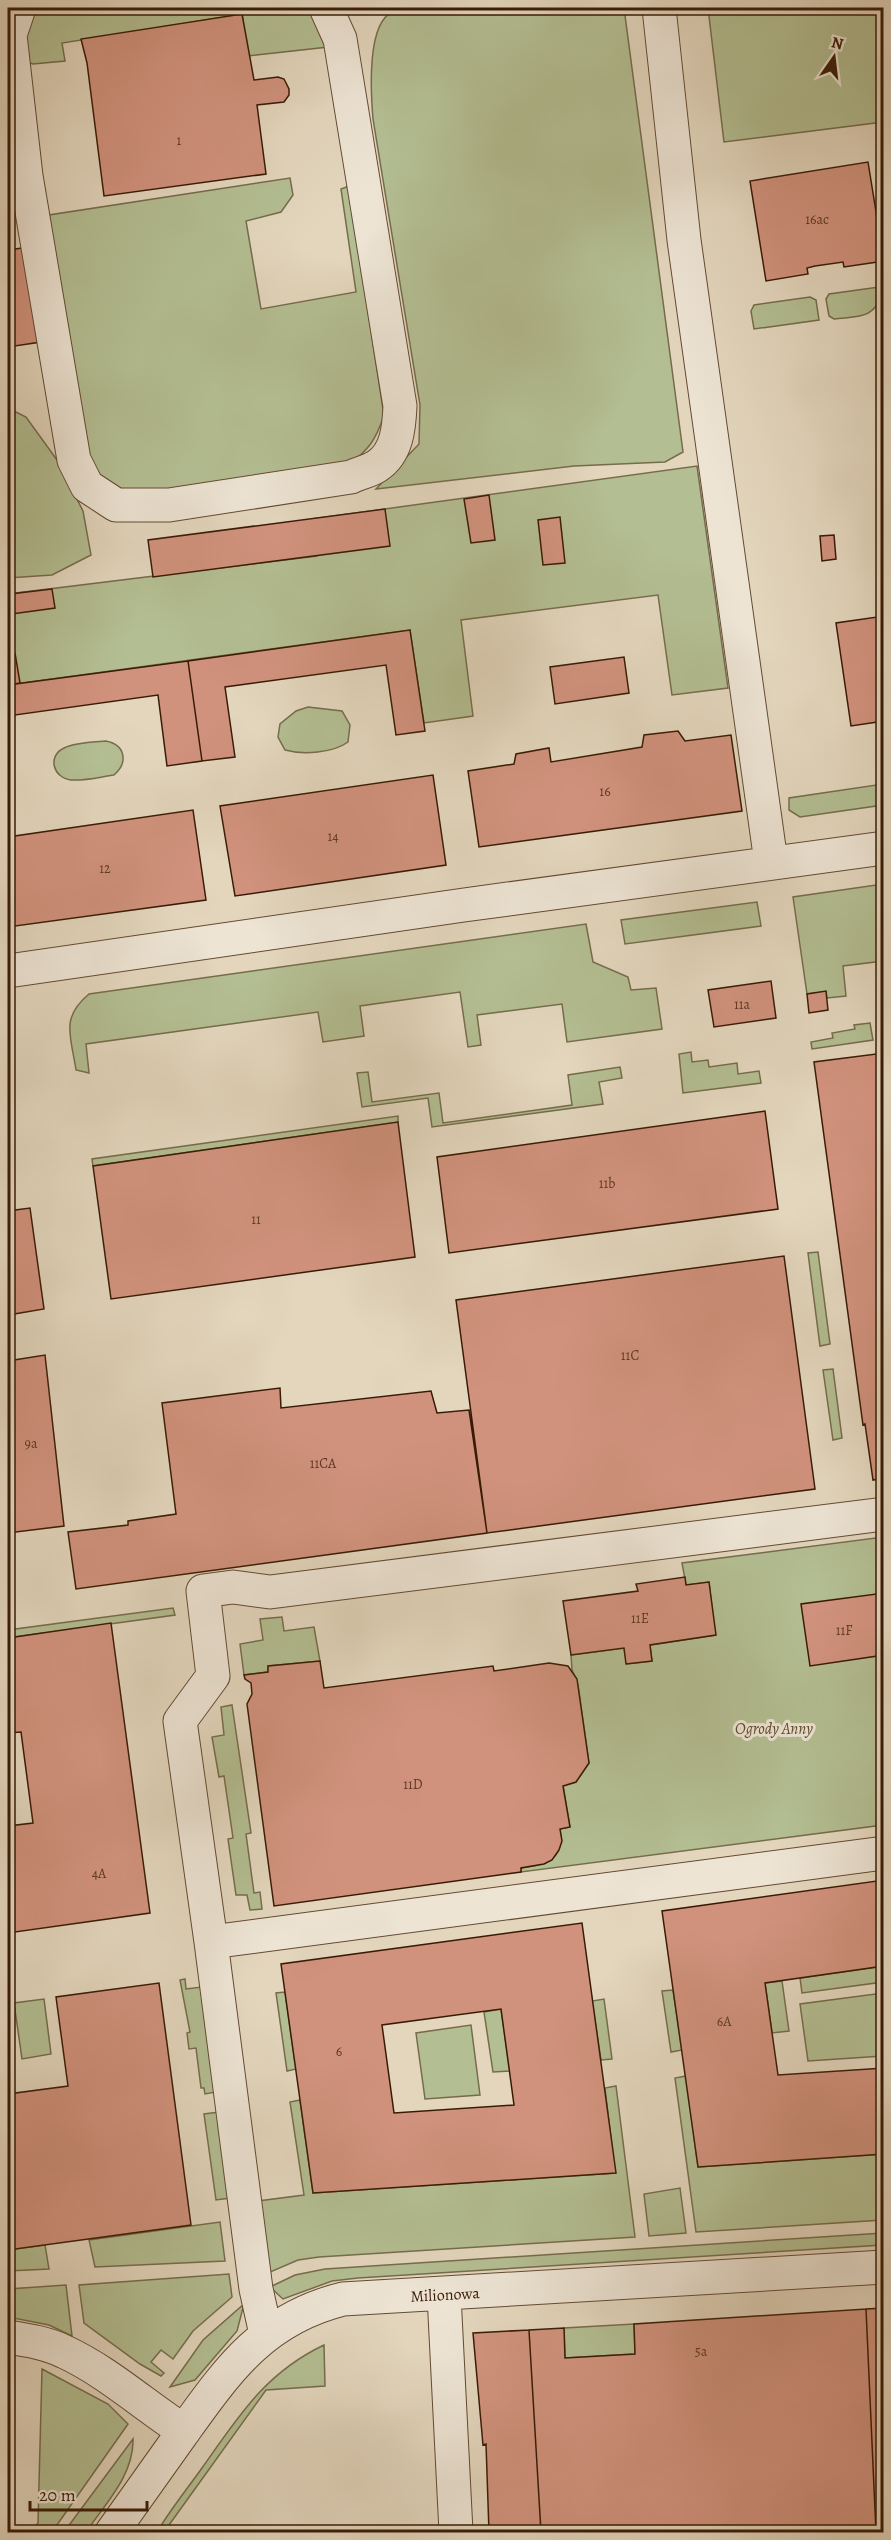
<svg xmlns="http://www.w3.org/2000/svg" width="891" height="2540" viewBox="0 0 891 2540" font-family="Alegreya,serif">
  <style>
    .green { fill: #b3be92; stroke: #766c4c; stroke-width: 1.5 }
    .building { fill: #d1927d; stroke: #391b05; stroke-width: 1.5; fill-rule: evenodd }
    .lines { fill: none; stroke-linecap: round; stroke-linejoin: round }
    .minor-casing { stroke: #644a33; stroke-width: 35 }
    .minor { stroke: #ede4d4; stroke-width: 33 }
    .labels { text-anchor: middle; stroke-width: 6; stroke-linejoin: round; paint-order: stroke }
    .number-label { font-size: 14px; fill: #5f3923 }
    .park-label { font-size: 16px; font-style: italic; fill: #5e4c2f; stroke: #ede4d4 }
    .street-label { font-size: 16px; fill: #391b05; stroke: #ede4d4 }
  </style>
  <rect width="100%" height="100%" fill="#e3d6bd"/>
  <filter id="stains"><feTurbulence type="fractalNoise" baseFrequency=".00333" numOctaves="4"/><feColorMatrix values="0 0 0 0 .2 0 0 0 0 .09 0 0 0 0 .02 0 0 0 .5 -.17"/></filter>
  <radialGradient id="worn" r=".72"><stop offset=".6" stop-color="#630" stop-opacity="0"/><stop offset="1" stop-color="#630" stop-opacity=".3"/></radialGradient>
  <path class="green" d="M38,8H315L328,47L248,56L242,14L62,43L65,61L33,64L27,62C23,38 21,27 38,8Z
    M426,8H624L683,452L665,462L574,466L376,489L419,444L420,405L373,119C371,95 366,22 393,12C402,8 416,9 426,8Z
    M708,8H883V122L724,142Z
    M290,178L293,195L281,212L246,221L261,309L356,292L341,189L349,186L384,416C375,441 369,449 348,466L119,497L88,470L49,215Z
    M879,287L882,292C875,320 858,316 834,319L829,316L826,299L829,294Z
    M810,297L816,300L819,320L754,329L751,311L754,305Z
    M8,408L26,417L57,460L83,511L91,555L52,575L8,578Z
    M697,466L728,688L672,695L658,595L461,620L473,716L424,723L410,630L8,685V594L317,556L312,519Z
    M308,707L342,711L350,725L348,742C333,753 303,755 285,750L278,737L280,724L296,711Z
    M106,741C126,745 128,763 114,775C100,777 85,781 71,780C53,778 47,756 64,748C76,742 94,742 106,741Z
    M883,784V805L800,817L789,810V798Z
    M883,884V961L843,966L846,996L827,998L826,992L807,994L793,897Z
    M757,902L761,926L625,944L621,920Z
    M586,924L593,962L628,977L631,990L656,988L662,1029L567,1042L562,1004L477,1015L481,1045L468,1047L460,992L360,1006L364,1036L323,1042L318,1012L86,1044L89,1073L76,1070C71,1036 60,1018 89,994Z
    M870,1023L873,1040L812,1049L811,1042L833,1038L832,1033L855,1029L854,1025Z
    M691,1052L692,1062L708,1060L709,1067L737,1063L738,1074L759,1071L761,1083L683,1093L679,1054Z
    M620,1067L622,1078L599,1082L603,1104L432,1127L428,1098L362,1107L357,1073L368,1072L372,1102L439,1093L443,1123L572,1105L568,1075Z
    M398,1116V1122L93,1166L92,1159Z
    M818,1252L830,1344L820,1346L808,1253Z
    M833,1369L842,1438L833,1440L823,1370Z
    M883,1537V1825L521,1872V1868C546,1864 565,1861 560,1829L570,1827L563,1786L576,1782L589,1763L578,1685L572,1670L571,1655L624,1648L627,1664L652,1661L650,1645L715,1635L709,1582L686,1585L682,1563Z
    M173,1608L175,1615L8,1638V1630Z
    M282,1617L284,1631L314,1627L320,1661L268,1666V1672L244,1675L240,1644L263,1640L260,1619Z
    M232,1705L251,1833L246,1834L254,1893L260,1892L262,1909L250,1910L247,1895H236L228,1839L233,1838L224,1776L219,1777L212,1737L224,1735L221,1707Z
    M883,1966V1982L802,1993L800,1978Z
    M185,1979L186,1989L202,1987L216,2092L205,2094L204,2088H201L196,2048L189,2049L187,2033L190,2032L180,1980Z
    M782,1981L789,2031L772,2033L765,1983Z
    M673,1990L682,2050L671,2052L662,1991Z
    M285,1992L296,2069L287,2071L276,1993Z
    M883,1993V2056L808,2061L800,2004Z
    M44,1999L51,2054L22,2059L14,2003Z
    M604,1999L612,2059L601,2060L592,2001Z
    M501,2009L510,2071L493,2072L484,2012Z
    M471,2025L480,2095L425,2099L416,2033Z
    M686,2076L698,2167L883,2154V2220L696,2232L675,2078Z
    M616,2086L635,2237L319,2257L298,2260L268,2273L258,2201L304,2195L290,2102L300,2100L313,2193L615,2173L605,2088Z
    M219,2112L230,2198L216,2200L204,2114Z
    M680,2188L686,2233L649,2236L644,2194Z
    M220,2222L225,2261L95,2267L89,2240Z
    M883,2233V2245L358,2278L332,2281L283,2299L270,2287L295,2275L325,2269Z
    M45,2245L49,2269L8,2271V2250Z
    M229,2274L232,2297L193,2331L173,2359L161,2350L151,2362L164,2373L161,2376L140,2364L84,2323L79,2285Z
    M66,2285L72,2336L49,2325L8,2317V2289Z
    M244,2304L237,2331L195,2380L170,2387L203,2340Z
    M634,2324L635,2354L565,2358L564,2328Z
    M324,2345L325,2386L266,2390L164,2532H157C170,2510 187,2489 202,2468C239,2416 265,2373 324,2345Z
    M42,2369L108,2404L128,2424L52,2532H31L38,2523Z
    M133,2439C134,2475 105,2504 86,2532H64Z"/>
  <path class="building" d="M242,14L254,80L278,77L284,79L289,89V95L284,102L257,105L266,174L104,196L87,63L81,39Z
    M868,162L884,261L844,267L843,262L815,266L807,268L808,274L766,281L750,181Z
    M29,247L41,342L8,347V250Z
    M489,495L495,540L471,543L464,499Z
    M385,509L390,546L153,577L148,540Z
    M560,517L565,563L543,565L538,520Z
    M834,535L836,559L822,561L820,536Z
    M52,589L55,608L12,614L10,594Z
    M884,616V721L851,726L836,623Z
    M410,630L425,731L396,735L386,665L225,687L235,757L202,761L188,661Z
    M15,653L20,683L8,685V654Z
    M624,657L629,693L555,704L550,667Z
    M188,661L202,761L167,766L158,695L8,716V685Z
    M678,731L685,741L731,735L742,811L479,847L468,771L514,764L516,754L549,748L551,762L642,747L644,735Z
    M433,775L446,865L235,896L220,806Z
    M193,810L206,900L8,927V837Z
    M771,981L776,1018L714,1027L708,990Z
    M826,991L828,1010L809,1013L807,994Z
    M884,1053V1478L873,1480L865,1424L863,1425L814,1062Z
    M765,1111L778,1209L449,1253L437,1157Z
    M398,1122L415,1257L111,1299L93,1166Z
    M30,1208L44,1309L8,1315V1211Z
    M784,1256L815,1489L487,1533L456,1300Z
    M45,1355L64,1526L8,1533V1361Z
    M280,1388L281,1408L431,1391L437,1413L469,1410L487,1533L76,1589L68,1532L128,1525V1521L176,1514L162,1403Z
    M685,1577L686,1585L709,1582L716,1635L650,1645L652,1661L626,1664L624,1648L571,1655L563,1601L638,1591L636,1584Z
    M884,1593V1655L810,1666L801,1604Z
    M111,1623L150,1913L8,1933V1826L33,1823L21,1732L8,1733V1638Z
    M320,1661L324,1688L493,1666L494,1671L549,1663L568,1666L577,1679L589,1763L576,1782L563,1786L570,1827L560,1829L562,1841L559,1850L552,1860L544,1864L521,1868V1872L274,1906L247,1704L252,1694L251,1683L245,1679L244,1675L268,1672V1666Z
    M884,1880V1966L765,1983L778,2075L884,2068V2154L698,2167L662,1911Z
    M582,1923L616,2173L313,2193L281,1964ZM501,2009L514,2105L394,2113L382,2025Z
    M159,1983L191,2225L8,2250V2094L68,2086L56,1997Z
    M884,2308V2532H876L866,2309Z
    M866,2309L876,2532H541L529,2330L564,2328L565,2358L635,2354L634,2324Z
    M529,2330L541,2532H489L486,2444L483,2445L473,2333Z"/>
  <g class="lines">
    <g class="minor-casing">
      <path id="minor" d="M19,8L10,35L26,176
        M659,8L684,240L771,862
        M8,177L26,176L74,460L87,486L116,505H169L351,477C359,473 370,471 377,466C397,453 399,428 400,406L340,39L326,8
        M8,971L464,905L884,848
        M211,1942L180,1721L213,1676L203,1591L233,1587L270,1592L884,1514
        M444,2295L456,2532
        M266,2334L256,2289L211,1942L884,1853
        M8,2337C27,2340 47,2343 65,2352C108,2372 145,2406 184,2431
        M112,2532C135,2500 158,2467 181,2435C227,2371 262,2319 343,2299L884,2267"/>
    </g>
    <use href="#minor" class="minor"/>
  </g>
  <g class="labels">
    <g class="number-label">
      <text x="179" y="145">1</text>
      <text x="817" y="224">16ac</text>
      <text x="605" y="796">16</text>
      <text x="333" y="841">14</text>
      <text x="105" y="873">12</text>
      <text x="742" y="1009">11a</text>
      <text x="607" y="1188">11b</text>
      <text x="256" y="1224">11</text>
      <text x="630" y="1360">11C</text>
      <text x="31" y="1448">9a</text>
      <text x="323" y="1468">11CA</text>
      <text x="640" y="1623">11E</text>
      <text x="844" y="1635">11F</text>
      <text x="413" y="1789">11D</text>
      <text x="99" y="1878">4A</text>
      <text x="724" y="2026">6A</text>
      <text x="339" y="2056">6</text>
      <text x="701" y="2356">5a</text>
    </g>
    <g class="park-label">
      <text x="774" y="1734">Ogrody Anny</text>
    </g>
    <g class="street-label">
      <text transform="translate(445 2294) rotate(-3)" y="6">Milionowa</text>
    </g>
  </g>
  <rect width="891" height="2540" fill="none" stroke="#e3d6bd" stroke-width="30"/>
  <rect x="9" y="9" width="873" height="2522" fill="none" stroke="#391b05" stroke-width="3"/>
  <rect x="15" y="15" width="861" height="2510" fill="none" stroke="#391b05" stroke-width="1.5"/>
  <g transform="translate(834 57) rotate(14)" stroke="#ede4d4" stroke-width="4.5" paint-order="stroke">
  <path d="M0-4.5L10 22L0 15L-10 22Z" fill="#391b05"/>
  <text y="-9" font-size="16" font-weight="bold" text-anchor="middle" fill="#391b05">N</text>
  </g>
  <path d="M30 2501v9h117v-9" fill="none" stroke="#391b05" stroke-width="3"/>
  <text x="39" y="2501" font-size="18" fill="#391b05" stroke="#ede4d4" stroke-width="4.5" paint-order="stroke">20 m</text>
  <rect width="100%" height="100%" filter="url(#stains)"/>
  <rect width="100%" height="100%" fill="url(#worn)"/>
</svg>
